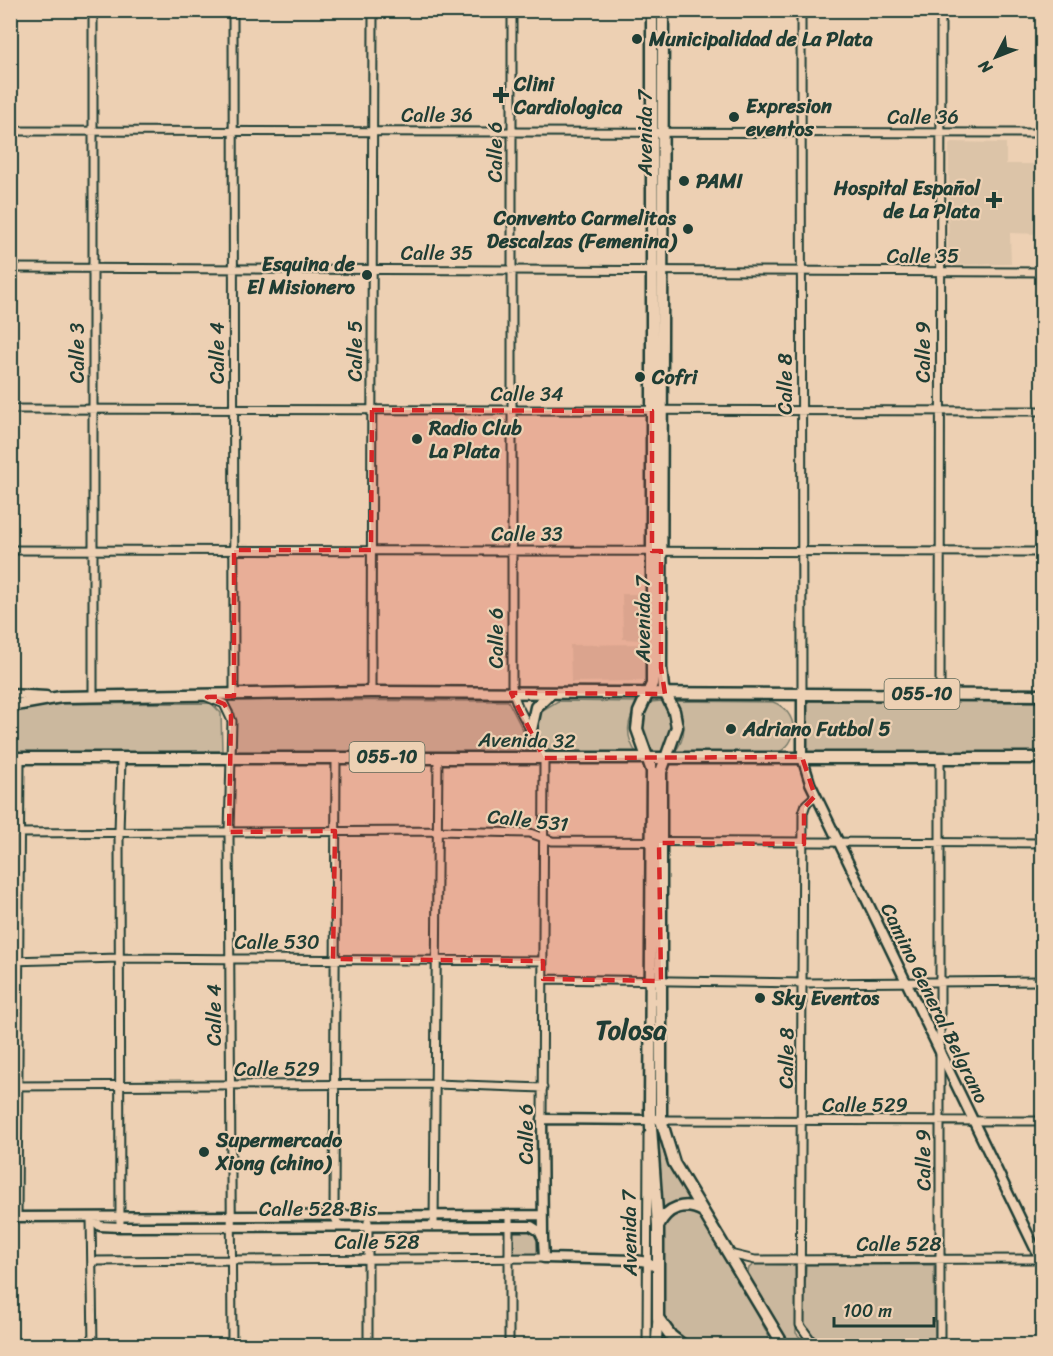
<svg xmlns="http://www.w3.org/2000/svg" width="1053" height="1356" viewBox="0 0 1053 1356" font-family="Sriracha,sans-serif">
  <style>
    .built { fill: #dcc4a8 }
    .green { fill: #cbb89e; stroke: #757a69; stroke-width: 1.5 }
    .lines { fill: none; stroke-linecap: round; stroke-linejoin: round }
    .minor-casing { stroke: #1f3d34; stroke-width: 11 }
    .tertiary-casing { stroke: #1f3d34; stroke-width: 13 }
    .secondary-casing { stroke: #1f3d34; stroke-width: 14 }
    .primary-casing { stroke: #1f3d34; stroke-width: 15 }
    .trunk-casing { stroke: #1f3d34; stroke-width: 15 }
    .minor { stroke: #edd0b3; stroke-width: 7 }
    .tertiary { stroke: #edd0b3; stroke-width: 8 }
    .secondary { stroke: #edd0b3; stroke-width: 9 }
    .primary { stroke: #edd0b3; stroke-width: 10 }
    .trunk { stroke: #edd0b3; stroke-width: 10 }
    .marked { fill: #d62828; fill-opacity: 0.2; stroke: #d62828; stroke-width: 4.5; stroke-dasharray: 12 8; stroke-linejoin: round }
    .poi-dot { fill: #1f3d34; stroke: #edd0b3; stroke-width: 2 }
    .labels { text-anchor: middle; stroke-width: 4.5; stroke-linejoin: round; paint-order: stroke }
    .shield { fill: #edd0b3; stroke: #5d695a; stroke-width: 1.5 }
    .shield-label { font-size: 18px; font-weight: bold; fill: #1f3d34 }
    .poi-label { font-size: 20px; font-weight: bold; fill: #1f3d34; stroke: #edd0b3; text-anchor: start }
    .street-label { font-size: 20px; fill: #1f3d34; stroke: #edd0b3 }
    .district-label { font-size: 26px; font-weight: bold; fill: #1f3d34; stroke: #edd0b3 }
  </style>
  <rect width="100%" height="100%" fill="#edd0b3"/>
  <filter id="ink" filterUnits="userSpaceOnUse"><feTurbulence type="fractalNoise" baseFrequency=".0167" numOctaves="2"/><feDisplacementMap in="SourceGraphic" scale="12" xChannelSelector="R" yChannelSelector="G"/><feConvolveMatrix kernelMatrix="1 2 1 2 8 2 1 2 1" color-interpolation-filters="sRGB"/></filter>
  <g filter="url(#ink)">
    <path class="built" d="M951,142L1006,143V164H1040V234L1010,233L1011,264L951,265L948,262L949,145Z
      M622,594H641V640L623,639Z
      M646,644V681L571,682L570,645Z"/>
    <path class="green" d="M226,700L508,701L534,752L533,754L236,752L235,714Z
      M558,701L639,702C627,720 624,735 637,754L550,751C537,739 533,727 541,711Z
      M662,701C678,717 677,736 662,752H651C643,734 636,719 651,702Z
      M674,701L773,702C798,711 802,745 774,754H673C688,737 687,720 674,701Z
      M807,701L1042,702V754L805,753L804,703Z
      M211,703L221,713L222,751L11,754V708L23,704Z
      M658,1130L665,1156L693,1203L663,1214Z
      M687,1209L698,1212L742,1284L769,1337L766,1345H700L687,1343L673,1334L663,1320V1225L673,1213Z
      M532,1230L537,1234V1254L512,1255L511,1231Z
      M754,1264L795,1265L796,1333L807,1345H790L747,1276L749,1268Z
      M806,1265H934L935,1345H819L803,1329Z"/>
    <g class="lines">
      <g class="minor-casing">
        <path id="minor" d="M233,10L234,696
          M512,10V685C515,713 539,735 544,763L542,1119
          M801,10L802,694
          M10,131L1042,133
          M10,268L1042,272
          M10,409L1042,411
          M10,550L1042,552
          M371,692L373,10
          M940,694L941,10
          M93,696V10
          M207,697L224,704L232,721L229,832L232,1346
          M336,757L334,1216L339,1226
          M940,758V1346
          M10,833L437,831L530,833L552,841L1042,843
          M10,961L119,958L543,961
          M543,979L803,983L1042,981
          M10,1086L436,1084L543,1088
          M658,1120L1042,1121
          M509,1216V1346
          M17,1217L20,758
          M91,1218L93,1346
          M434,1226L438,757
          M120,1227L119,833L121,758
          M730,1254L755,1260L1042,1259
          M93,1261L544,1258
          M368,1346V1222
          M647,1346L648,1135
          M815,1346L800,1325L803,813L806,804L815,796"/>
      </g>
      <g class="tertiary-casing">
        <path id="tertiary" d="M10,694L46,696
          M802,694V757L810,783L1042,1263
          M650,1120L542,1119L543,1239L544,1258L635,1260L647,1262L658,1269
          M10,1217L542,1215
          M91,1218L100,1226L120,1227L531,1226L539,1231L543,1239"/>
      </g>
      <g class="secondary-casing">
        <path id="secondary" d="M656,1346L658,1318"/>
      </g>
      <g class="primary-casing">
        <path id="primary" d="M652,10V684L639,712L637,729L652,771L650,1113L658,1226V1318L671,1336L684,1346
          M663,10L661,668L663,688L674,711L677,727L661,772V1120L674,1163L784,1346
          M658,1226C667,1207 685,1201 703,1211"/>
      </g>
      <g class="trunk-casing">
        <path id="trunk" d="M10,706L61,697L371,692L1042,695
          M531,730L536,707L551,693
          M10,758H1042"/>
      </g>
      <use href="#minor" class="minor"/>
      <use href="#tertiary" class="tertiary"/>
      <use href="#secondary" class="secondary"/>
      <use href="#primary" class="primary"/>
      <use href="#trunk" class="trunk"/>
    </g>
  </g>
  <path class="marked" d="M372,410L652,411V551H661V668L665,694L511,693L544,758L802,757L815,796L804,808V844L659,843L661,981L543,979V961L333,959L335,831L229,832L231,715L224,704L207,697L234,696V550H371Z"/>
  <g class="poi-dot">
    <circle cx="637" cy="39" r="6"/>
    <path d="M498 86h6v6h6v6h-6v6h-6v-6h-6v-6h6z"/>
    <circle cx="734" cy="117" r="6"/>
    <circle cx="684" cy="181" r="6"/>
    <path d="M991 191h6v6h6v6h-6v6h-6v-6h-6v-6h6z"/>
    <circle cx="688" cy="229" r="6"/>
    <circle cx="367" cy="275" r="6"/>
    <circle cx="640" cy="377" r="6"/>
    <circle cx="417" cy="439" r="6"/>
    <circle cx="731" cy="729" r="6"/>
    <circle cx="760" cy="998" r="6"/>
    <circle cx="204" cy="1152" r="6"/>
  </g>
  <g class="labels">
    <g class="shield">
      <rect x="884.5" y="679" width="75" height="30" rx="4.5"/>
      <rect x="349.5" y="742" width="75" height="30" rx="4.5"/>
    </g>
    <g class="shield-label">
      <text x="922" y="700">055-10</text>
      <text x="387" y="763">055-10</text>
    </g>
    <g class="poi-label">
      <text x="649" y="46">Municipalidad de La Plata</text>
      <text x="514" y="91">Clini<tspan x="514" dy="23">Cardiologica</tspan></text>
      <text x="746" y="113">Expresion<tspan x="746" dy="23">eventos</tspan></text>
      <text x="696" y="188">PAMI</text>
      <text x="980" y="195" text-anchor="end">Hospital Español<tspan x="980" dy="23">de La Plata</tspan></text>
      <text x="676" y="225" text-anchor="end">Convento Carmelitas<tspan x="676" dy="23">Descalzas (Femenina)</tspan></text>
      <text x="355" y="271" text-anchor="end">Esquina de<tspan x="355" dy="23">El Misionero</tspan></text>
      <text x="652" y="384">Cofri</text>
      <text x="429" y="435">Radio Club<tspan x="429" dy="23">La Plata</tspan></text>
      <text x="743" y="736">Adriano Futbol 5</text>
      <text x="772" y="1005">Sky Eventos</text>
      <text x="216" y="1147">Supermercado<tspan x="216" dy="23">Xiong (chino)</tspan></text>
    </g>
    <g class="street-label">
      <text x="437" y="122">Calle 36</text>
      <text x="923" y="124">Calle 36</text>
      <text transform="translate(645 133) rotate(-90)" y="7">Avenida 7</text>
      <text transform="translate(495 152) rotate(-90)" y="7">Calle 6</text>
      <text x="437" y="260">Calle 35</text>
      <text x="923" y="263">Calle 35</text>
      <text transform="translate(355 351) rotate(-90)" y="7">Calle 5</text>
      <text transform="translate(923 352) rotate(-90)" y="7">Calle 9</text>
      <text transform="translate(77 353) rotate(-90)" y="7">Calle 3</text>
      <text transform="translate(217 353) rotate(-90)" y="7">Calle 4</text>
      <text transform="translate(785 384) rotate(-90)" y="7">Calle 8</text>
      <text x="527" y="401">Calle 34</text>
      <text x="527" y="541">Calle 33</text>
      <text transform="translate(643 619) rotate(-90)" y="7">Avenida 7</text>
      <text transform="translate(496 638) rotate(-90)" y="7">Calle 6</text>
      <text transform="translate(527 740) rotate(1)" y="7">Avenida 32</text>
      <text transform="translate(528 820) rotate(6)" y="7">Calle 531</text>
      <text x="277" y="949">Calle 530</text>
      <text transform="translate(935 1003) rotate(64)" y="7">Camino General Belgrano</text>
      <text transform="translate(214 1015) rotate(-90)" y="7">Calle 4</text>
      <text transform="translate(786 1058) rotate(-89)" y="7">Calle 8</text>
      <text x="277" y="1076">Calle 529</text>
      <text x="865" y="1112">Calle 529</text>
      <text transform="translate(526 1134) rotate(-90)" y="7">Calle 6</text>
      <text transform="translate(923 1160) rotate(-91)" y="7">Calle 9</text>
      <text x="318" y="1216">Calle 528 Bis</text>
      <text transform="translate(629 1233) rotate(-91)" y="7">Avenida 7</text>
      <text x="377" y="1249">Calle 528</text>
      <text x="899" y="1251">Calle 528</text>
    </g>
    <g class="district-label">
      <text x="631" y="1039">Tolosa</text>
    </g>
  </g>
  <rect width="1053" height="1356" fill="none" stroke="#edd0b3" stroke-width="36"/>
  <rect x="18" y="18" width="1017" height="1320" fill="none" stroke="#1f3d34" stroke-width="2" filter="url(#ink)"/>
  <g transform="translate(996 57) rotate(228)" stroke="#edd0b3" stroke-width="4.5" paint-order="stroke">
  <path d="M0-4.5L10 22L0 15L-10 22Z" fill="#1f3d34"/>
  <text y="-9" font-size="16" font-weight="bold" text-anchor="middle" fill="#1f3d34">N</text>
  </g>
  <path d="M834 1317v9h100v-9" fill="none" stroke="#1f3d34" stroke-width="3"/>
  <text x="843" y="1317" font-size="18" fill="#1f3d34" stroke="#edd0b3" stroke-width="4.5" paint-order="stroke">100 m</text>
</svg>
